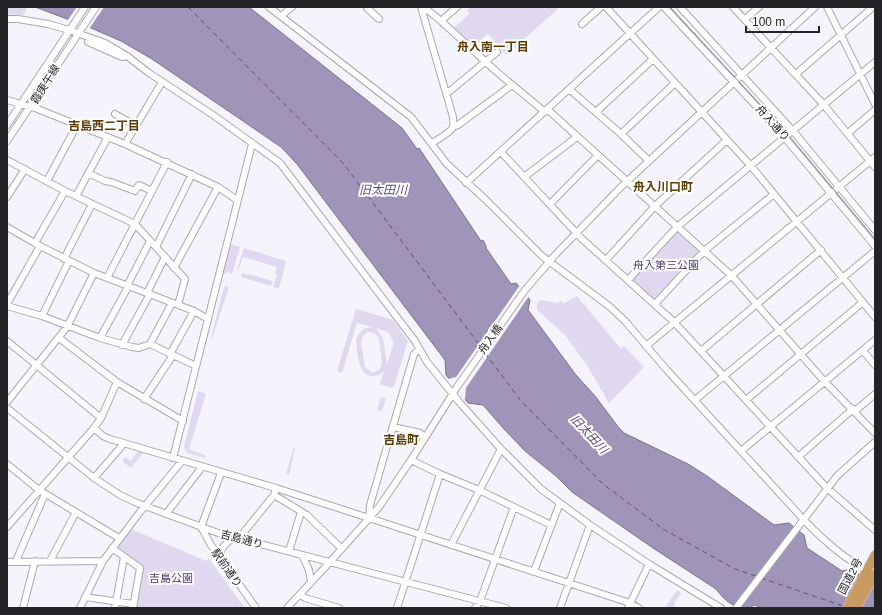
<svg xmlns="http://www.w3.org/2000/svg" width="882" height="615" viewBox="0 0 882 615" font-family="Helvetica,'Noto Sans JP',sans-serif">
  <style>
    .green { fill: #dfd8ef; fill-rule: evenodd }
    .water { fill: #a095b8; stroke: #7a728c }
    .pier { fill: #f5f3fc }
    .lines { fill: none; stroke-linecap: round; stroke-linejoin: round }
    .ferry { stroke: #5d4b7e; stroke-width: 1; stroke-dasharray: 5 4; stroke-linecap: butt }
    .minor-casing { stroke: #aaa8b0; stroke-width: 8 }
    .highway-casing { stroke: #d3d3d4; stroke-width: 10 }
    .minor { stroke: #fff; stroke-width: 6 }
    .highway { stroke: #c79b62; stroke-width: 9 }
    .tram { stroke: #86858b; stroke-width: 1 }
    .labels { text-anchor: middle; stroke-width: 4; stroke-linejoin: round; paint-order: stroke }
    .street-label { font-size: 11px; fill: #232226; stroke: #fff }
    .park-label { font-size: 11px; fill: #4e3c6d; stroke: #fff }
    .neighbourhood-label { font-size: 12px; font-weight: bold; fill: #5e3d05; stroke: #fff }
    .water-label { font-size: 12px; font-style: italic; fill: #5d4b7e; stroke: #fff }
  </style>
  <rect width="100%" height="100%" fill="#f5f3fc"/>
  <path class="green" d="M7,7H27L24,15L7,14Z
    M471,7H556L558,9L506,55L488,34L474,46L454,28L469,14L467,11Z
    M675,232H678L698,250V253L657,299H654L634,281V278Z
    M230,244L240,247L232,274L227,272L224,274H221L229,245Z
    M244,248L286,261V263L279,288L273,287L277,275L275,274L277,267L243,257L238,271L237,270Z
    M242,273L247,275L248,274L273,281L271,286L241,277Z
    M226,286L229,287L212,339L211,338L224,287Z
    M577,296L621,349L624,346L644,367L609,403L588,367L565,335L537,310V304L540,300L557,303L562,301L563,304Z
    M356,309L393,320L408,341L394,386L391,388L380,384L384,371C381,374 378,376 373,376C357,376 358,352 356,341C358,331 365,327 373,327L357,323L342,373L337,371ZM375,328L388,332L394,343L387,364C384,351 386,336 375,328ZM367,332L374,333L379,338L382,363L380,369L375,372H372L365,367L361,343L362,338Z
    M198,391L206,394L189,449L205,455V458L187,453L184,447Z
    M381,397L386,399L382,411L377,410Z
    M294,447L295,448L289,475L286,474Z
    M139,450L143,453L131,468L122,461L125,457L131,461Z
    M131,529L206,561L209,559L245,608H136L142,568L116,548Z
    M677,590L681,593L674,603L675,604L672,608H665Z"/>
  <path class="water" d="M35,7H249L402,128L417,149L419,148L481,241L483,240L486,246V248L511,284L516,283L530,300L528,310L576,375L595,396L619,428L624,433L688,464L707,476L774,525L789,523L804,535L807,548L842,571L852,569L875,585V608H763L754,605L750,608C733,608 726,602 716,589L653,548L572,492L556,476L525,451L504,429L483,405L468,403L446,375L445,360L297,164L281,147L152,59L121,41L91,28Z"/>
  <path class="pier" d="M77,7H104L89,29L67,21Z
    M520,285L529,296L466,388L465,400L448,379L456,377Z"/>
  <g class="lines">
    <path class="ferry" d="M188,7L343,163L481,347
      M485,353L521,401L603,484L663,529L735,569L756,576
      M761,578L843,606"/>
    <g class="minor-casing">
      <path id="minor" d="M269,7L411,117L447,164L486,200L542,256L609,306L625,321L666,369L804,520C823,540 845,559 869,572
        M368,7L367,8L379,19
        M421,7L453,117C453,120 454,124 453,127C451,132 437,140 432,143
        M424,7L441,21L498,73L545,112
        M606,7L751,166L875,317
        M664,7L781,133L875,246
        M680,7L793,131L875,230
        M733,7L824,105L875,167
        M827,7L875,104
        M281,16L292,7
        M7,19H18L48,24L69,30L105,43L127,56L149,73L213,115L280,163L415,341L427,362L460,403L501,449L541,489L590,525L649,564L721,608
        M745,19L759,7
        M441,21L457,7
        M582,24L601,7
        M88,42L122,57L127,56
        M796,74L873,7
        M569,89L621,134L649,161
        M446,92L450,91L497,52
        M7,100L35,108L125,144L218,187L237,200
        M547,109L732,276L825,382L875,433
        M596,112L653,59
        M115,114L136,126
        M7,125L85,7
        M453,127L458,125L512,85
        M848,133L875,110
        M621,134L675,83
        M7,141L96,7
        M125,144L162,82
        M501,152L581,238L674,322L827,488L875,530
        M7,160L65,191L135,224L185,279L178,305
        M88,173L105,181L111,182L135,191L139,185L152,191
        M524,177L577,137
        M47,181L77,125
        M466,183L659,7
        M76,196L108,137
        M7,197L25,169
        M550,204L598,155
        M7,227L40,246L94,273L194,311L208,319
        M35,243L65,191
        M156,247L192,174
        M64,259L92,204
        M606,260L655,206L727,140
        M174,268L218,187
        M107,278L167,162
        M628,280L677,227L875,62
        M127,286L150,241
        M147,293L165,257
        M7,304L40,246
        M655,304L704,251L774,194
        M7,306L42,316L100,338L132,347L139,348L150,344L196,366
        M42,316L69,261
        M59,338L117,382L183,421
        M100,338L128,287
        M7,341L101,418
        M150,344L172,303
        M122,345L150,294
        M646,346L875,157
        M701,351L821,250
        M863,351L875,365
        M170,354L194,311
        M144,399L173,355
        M695,400L875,251
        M746,400L863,302
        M7,402L67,327L94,273
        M7,408L94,478L120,495L137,503L218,533L506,608
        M855,411L875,394
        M393,427L420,433L425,437
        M94,428L103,436L110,439L276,488L369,518L630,603L639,608
        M741,451L875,340
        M798,457L853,409
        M173,458L252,144
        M411,460L440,474L479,490L551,525
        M7,464L39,490L119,538
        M221,473L201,527L211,545L256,608
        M94,478L121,447L123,443
        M276,488L274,495L307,515L341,548
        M166,514L202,467
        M369,518L370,505L414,354L419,349
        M7,527L94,428L101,418L117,382
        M241,539L244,532L274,495
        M451,545L501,449
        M112,548L140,568L133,608
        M289,551L301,512
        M302,555L309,570L311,582
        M219,556L223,547L233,537
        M16,561L45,494
        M50,561L76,512
        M7,562L103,561
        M534,571L560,503
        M300,594L305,598L339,608
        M85,597L133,604
        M23,608L35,561
        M80,608L103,561L140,512L182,461
        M115,608L124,557
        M287,608L330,562L379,507L411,460L457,387L525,290L556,254L622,186L815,7
        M397,608L440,474
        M475,608L480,601L514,507
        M560,608L590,525
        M628,608L649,564
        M736,608L837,476L875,442"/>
    </g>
    <g class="highway-casing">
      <path id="highway" d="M847,608L875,555
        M856,608L875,574"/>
    </g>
    <use href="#minor" class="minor"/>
    <use href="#highway" class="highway"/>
    <path class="tram" d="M670,7L790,137L875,239"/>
  </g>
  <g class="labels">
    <g class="street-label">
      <text transform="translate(45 84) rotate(-58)" y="4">霞庚午線</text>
      <text transform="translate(773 123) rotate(48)" y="4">舟入通り</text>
      <text transform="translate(490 339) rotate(-55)" y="4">舟入橋</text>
      <text transform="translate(242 539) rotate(15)" y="4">吉島通り</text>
      <text transform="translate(227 568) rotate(55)" y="4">駅前通り</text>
      <text transform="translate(850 576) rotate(-62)" y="4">国道2号</text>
    </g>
    <g class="park-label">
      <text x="666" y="269">舟入第三公園</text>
      <text x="171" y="582">吉島公園</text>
    </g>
    <g class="neighbourhood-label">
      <text x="493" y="51">舟入南一丁目</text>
      <text x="104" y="130">吉島西二丁目</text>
      <text x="663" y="191">舟入川口町</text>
      <text x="401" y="444">吉島町</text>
    </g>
    <g class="water-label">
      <text x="383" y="194">旧太田川</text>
      <text transform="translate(589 434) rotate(47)" y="4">旧太田川</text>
    </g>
  </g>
  <rect width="882" height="615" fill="none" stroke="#232226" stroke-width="16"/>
  <path d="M746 26v6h73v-6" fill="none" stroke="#232226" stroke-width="2"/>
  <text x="752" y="26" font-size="12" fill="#232226" stroke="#ffffff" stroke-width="3" paint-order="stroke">100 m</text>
</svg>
